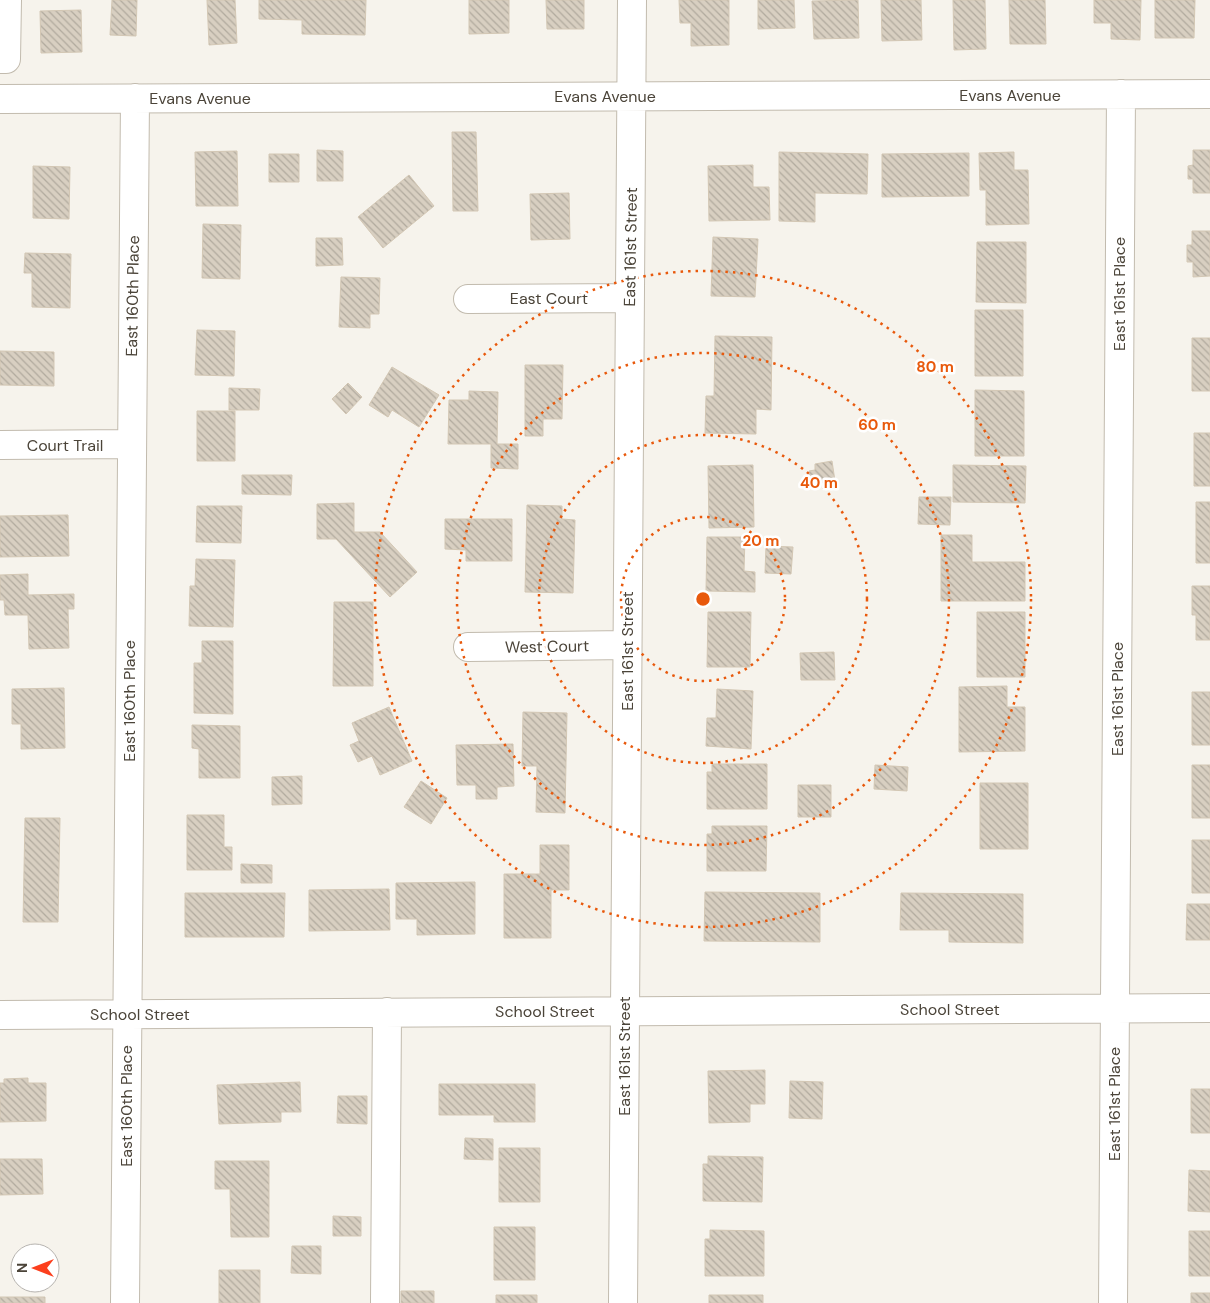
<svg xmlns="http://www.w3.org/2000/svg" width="1210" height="1303" viewBox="0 0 1210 1303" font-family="'DM Sans',sans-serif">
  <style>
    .building { fill: url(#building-back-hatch); stroke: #d3c7b4 }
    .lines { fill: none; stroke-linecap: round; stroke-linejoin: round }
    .minor-casing { stroke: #c2bbae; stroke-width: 30 }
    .minor { stroke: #fff; stroke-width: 28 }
    .ring { fill: none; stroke: #e8590c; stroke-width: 2.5; stroke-dasharray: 2.5 5 }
    .labels { text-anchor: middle; stroke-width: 5; stroke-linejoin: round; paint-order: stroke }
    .street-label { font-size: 16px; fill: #4b4439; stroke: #fff }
    .centre { fill: #e8590c; stroke: #fff; stroke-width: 2.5 }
    .ring-label { font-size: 15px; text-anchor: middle; font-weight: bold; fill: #e8590c; stroke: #fff; stroke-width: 5; stroke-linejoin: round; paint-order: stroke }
  </style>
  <defs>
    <pattern id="building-back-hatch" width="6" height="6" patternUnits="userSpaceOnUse" patternTransform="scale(1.25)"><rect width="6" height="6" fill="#d8cfc1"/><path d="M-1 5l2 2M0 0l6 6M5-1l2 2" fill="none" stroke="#b1aa9e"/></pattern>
  </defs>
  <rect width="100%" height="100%" fill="#f6f3ec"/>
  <path class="building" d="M112,0H137L136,36L110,35Z
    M207,0H235L237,43L209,45Z
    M259,0H366L365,35L302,34V20L259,19Z
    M469,0H509V33L469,34Z
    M546,0H584V29H547Z
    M679,0H729V45L691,46V23H680Z
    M758,0H794L795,28L758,29Z
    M858,0L859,38L814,39L812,1Z
    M881,0H921L922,40L882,41Z
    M953,0H985L986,49L954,50Z
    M1009,0H1045L1046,44H1010Z
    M1094,0H1141L1140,40L1111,39V23H1094Z
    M1155,0H1195L1194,38H1155Z
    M81,10L82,52L41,53L40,11Z
    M452,132H476L478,211H453Z
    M317,150L343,151V181H317Z
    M1193,150H1210V193H1193V179H1188V166L1193,165Z
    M237,151L238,206H196L195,152Z
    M779,152L868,154L867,194L815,193V222L779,221Z
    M1014,152V170H1028L1029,224L986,225V190H980L979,153Z
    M969,153V196L882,197V154Z
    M269,154H299V182H269Z
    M753,165V187H769L770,220L709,221L708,166Z
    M33,166L70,167L69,219L33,218Z
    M409,175L434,206L383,248L358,217Z
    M569,193L570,239L531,240L530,194Z
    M203,224L241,225L240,279L202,278Z
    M1192,231H1210V276L1193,277V262H1187V245H1192Z
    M713,237L758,239L755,297L711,296Z
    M316,238H342L343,265L316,266Z
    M977,242H1026V303L976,302Z
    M25,253L71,254L70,308L32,307V273H24Z
    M341,277L380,278L379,314H370V328L339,327Z
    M975,310H1023V376H975Z
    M197,330L235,331L234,376L195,375Z
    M715,336L772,337L771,410L756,409V434L705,433L706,396H714Z
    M1192,338H1210V391H1192Z
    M0,351L54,352V386L0,385Z
    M525,365H563L562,419H543V436H525Z
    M392,367L439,395L419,427L392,410L388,417L369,405Z
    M348,383L362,397L346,414L332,399Z
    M229,388L260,389L259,410H229Z
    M975,390L1024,391V456H975Z
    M469,391L498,392L497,444H518V469L491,468V444H448L449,400H469Z
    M197,411H235V461H197Z
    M1194,433H1210V486H1194Z
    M832,461L835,481L811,484L809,471L815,470V464Z
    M753,465L754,527L709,528L708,466Z
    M953,465L1026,466L1025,503L953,502Z
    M242,475H292L291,495L242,494Z
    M919,497H951L950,525L918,524Z
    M1196,502H1210V563H1196Z
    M354,503V532H380L417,572L390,597L336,539H317V504Z
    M527,505L562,506V519L575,520L573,593L525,592Z
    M197,506H242L241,543L196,542Z
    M68,515L69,556L0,557V516Z
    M445,519H512V561H466V550L445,549Z
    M941,535H972V562H1025V601H941Z
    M707,537H745L744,571L755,572V592L706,591Z
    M766,546L793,547L791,574L765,573Z
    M196,559L235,560L233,627L189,626L190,586H195Z
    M28,574V595L74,594V609H68L69,648L29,649L28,615H5L4,600H0V575Z
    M1192,586H1210V640H1196V615H1192Z
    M334,602H373V686H333Z
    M708,612H751L750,667H707Z
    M977,612H1025V677H977Z
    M202,641H233V714L194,713V663H202Z
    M834,652L835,680H801L800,653Z
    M1007,686V707H1025V751L959,752V687Z
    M64,688L65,748L21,749V724H12V689Z
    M717,689L753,691L751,749L706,746L707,718H716Z
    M1192,692H1210V745H1192Z
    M389,707L412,761L380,775L372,756L358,762L350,745L359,741L352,723Z
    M523,712L567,713L565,813L536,812L537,766H522Z
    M192,725L240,726V778H199V749L192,748Z
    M513,744L514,786L497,787V799H476V785H457L456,745Z
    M712,764H767V809H707V772H712Z
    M875,765L908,767L907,791L874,789Z
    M1192,765H1210V818H1192Z
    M302,776V804L272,805V777Z
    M421,781L447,798L431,824L404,807Z
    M980,783H1028V849H980Z
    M798,785H831V817H798Z
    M187,815H224V847H232V870H187Z
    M25,818H60L58,922H23Z
    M712,826H767L766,871H707V834H712Z
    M1192,840H1210V893H1192Z
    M540,845H569V890H551V938H504V874H540Z
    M241,864L272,865V883H241Z
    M475,882V934L417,935V919H396V883Z
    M389,889L390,930L309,931V890Z
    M705,892L820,893V942L704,941Z
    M185,893H285L284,937H185Z
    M901,893L1023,894V943L949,942V930H900Z
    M1187,904H1210V940H1186Z
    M765,1070V1104H750V1122L709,1123L708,1071Z
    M28,1078V1083H46V1121L0,1122V1083H4V1079Z
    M790,1081L823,1082L822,1119L789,1118Z
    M300,1082L301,1112H281V1122L219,1124L217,1085Z
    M439,1084H535V1122H494V1115H439Z
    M1191,1089H1210V1133H1191Z
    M338,1096H367V1124L337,1123Z
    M465,1138L493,1139V1160L464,1159Z
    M499,1148H540V1202H499Z
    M708,1156L763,1157L762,1202L703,1201V1164H708Z
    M0,1159H42L43,1194L0,1195Z
    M215,1161H269V1237H231L230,1189H215Z
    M1189,1170L1210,1171V1212L1188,1211Z
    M333,1216L361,1217V1236H333Z
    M494,1227H535V1280H494Z
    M710,1230L764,1231V1276H705V1239H710Z
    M1189,1231H1210V1276H1189Z
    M292,1246H321V1274L291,1273Z
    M219,1270H260V1303H219Z
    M401,1291H434V1303H401Z
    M1191,1293H1210V1303H1191Z
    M496,1295H537V1303H496Z
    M709,1295H763V1303H709Z
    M0,1297H45V1303H0Z"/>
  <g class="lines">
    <g class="minor-casing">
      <path id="minor" d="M0,59H6L7,0
        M0,99L1210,94
        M468,299L629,298
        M0,445L130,444
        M468,647L627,645
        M0,1015L1210,1008
        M125,1303L135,98
        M385,1303L387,1012
        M623,1303L632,0
        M1113,1303L1121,94"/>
    </g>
    <use href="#minor" class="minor"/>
  </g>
  <g class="ring">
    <circle cx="703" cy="599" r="82"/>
    <circle cx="703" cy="599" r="164"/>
    <circle cx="703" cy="599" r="246"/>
    <circle cx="703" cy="599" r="328"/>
  </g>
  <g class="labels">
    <g class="street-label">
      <text x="1010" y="101">Evans Avenue</text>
      <text x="605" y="102">Evans Avenue</text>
      <text x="200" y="104">Evans Avenue</text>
      <text transform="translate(630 247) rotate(-89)" y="6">East 161st Street</text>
      <text transform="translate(1119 294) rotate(-90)" y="6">East 161st Place</text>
      <text transform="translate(132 296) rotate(-89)" y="6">East 160th Place</text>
      <text x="549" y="304">East Court</text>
      <text x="65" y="451">Court Trail</text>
      <text transform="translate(547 646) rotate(-1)" y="6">West Court</text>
      <text transform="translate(627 651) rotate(-90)" y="6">East 161st Street</text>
      <text transform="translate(1117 699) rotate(-90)" y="6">East 161st Place</text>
      <text transform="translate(129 701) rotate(-90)" y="6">East 160th Place</text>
      <text x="950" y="1015">School Street</text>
      <text x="545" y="1017">School Street</text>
      <text x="140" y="1020">School Street</text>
      <text transform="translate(624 1056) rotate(-90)" y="6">East 161st Street</text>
      <text transform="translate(1114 1104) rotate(-90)" y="6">East 161st Place</text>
      <text transform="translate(126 1106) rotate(-90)" y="6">East 160th Place</text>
    </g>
  </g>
  <circle cx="703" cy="599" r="8" class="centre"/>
  <g class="ring-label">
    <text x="935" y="372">80 m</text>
    <text x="877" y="430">60 m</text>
    <text x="819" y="488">40 m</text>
    <text x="761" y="546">20 m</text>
  </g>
  <g transform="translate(35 1268) rotate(270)"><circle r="24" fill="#ffffff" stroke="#b7b4b0"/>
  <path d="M0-4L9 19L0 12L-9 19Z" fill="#fc3f1d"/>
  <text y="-8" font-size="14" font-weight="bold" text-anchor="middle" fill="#4b4439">N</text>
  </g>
</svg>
